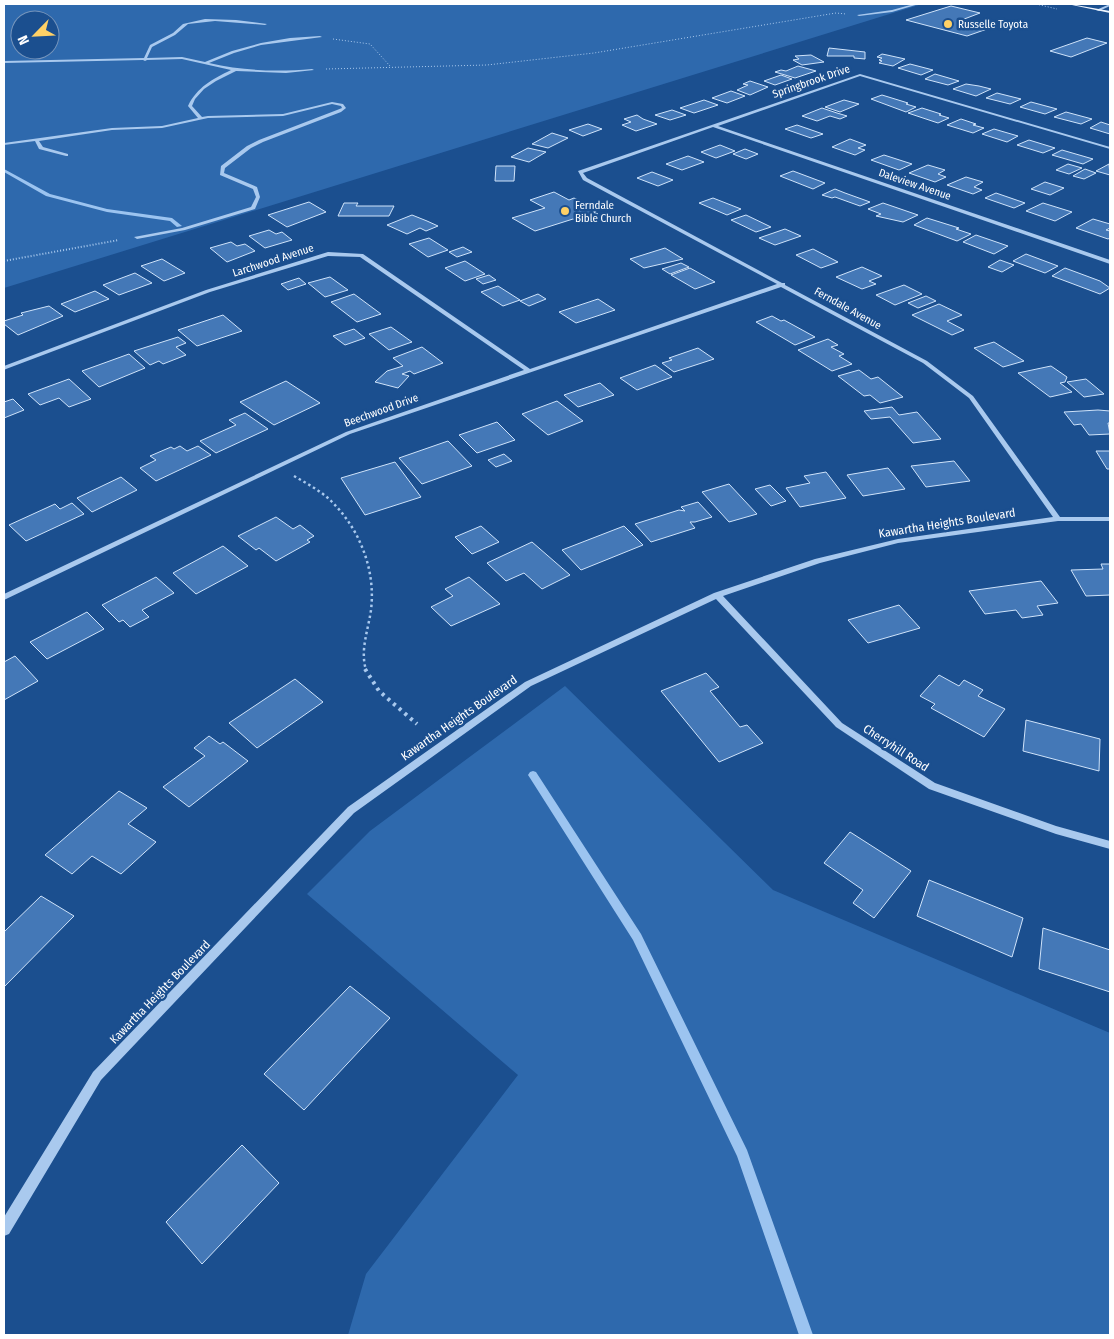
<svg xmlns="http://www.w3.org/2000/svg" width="1114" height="1339" viewBox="0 0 1114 1339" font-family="'Fira Sans Condensed',sans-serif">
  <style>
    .green { fill: #2e69ad; fill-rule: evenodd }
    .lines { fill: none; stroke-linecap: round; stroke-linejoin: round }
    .stream { fill: #9cc4f0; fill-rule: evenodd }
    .building { fill: #4478b7; stroke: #cfe3fa }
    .path-far3 { stroke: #a9c9ee; stroke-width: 1; stroke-dasharray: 1 2; stroke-linecap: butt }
    .path-far2 { stroke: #a9c9ee; stroke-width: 2; stroke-dasharray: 1 2; stroke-linecap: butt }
    .path-far1 { stroke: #a9c9ee; stroke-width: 2.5; stroke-dasharray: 2.5 3; stroke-linecap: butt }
    .path { stroke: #a9c9ee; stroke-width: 4; stroke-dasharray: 3 4.5; stroke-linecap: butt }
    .minor { fill: #a9c9ee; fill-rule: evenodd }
    .major { fill: #f0f6ff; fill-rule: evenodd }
    .poi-dot { fill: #ffd166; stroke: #1b4f8f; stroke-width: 2 }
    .labels { text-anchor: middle; stroke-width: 5; stroke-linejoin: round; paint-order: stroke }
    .far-poi-label { font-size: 11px; fill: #fff; stroke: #1b4f8f; text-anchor: start }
    .far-street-label { font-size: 11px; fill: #fff; stroke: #1b4f8f }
    .street-label { font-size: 12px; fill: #fff; stroke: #1b4f8f }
  </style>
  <rect width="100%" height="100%" fill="#1b4f8f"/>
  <path class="green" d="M4,4H922L4,288ZM20,20H50V50H20Z
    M565,686L773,890L1110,1033V1335H348L366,1274L518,1075L307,894L370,831Z"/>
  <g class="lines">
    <path class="stream" d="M4,169L50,194L107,209L172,218L182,226L177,227L170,221L107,212L46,196L4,172Z
      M533,771L536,772L641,934L747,1150L813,1335H799L737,1156L633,940L530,778L528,775L530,772Z"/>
  </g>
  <path class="building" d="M951,6L980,13L959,21L990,28L967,36L906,20Z
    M1087,38L1107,43L1071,57L1050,51Z
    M829,48L865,52V59L854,58V56H827Z
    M882,54L887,55L905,59L893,66L879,63L882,61L879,60L882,58L877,57Z
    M811,55L824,62L802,65L793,60L799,59L795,56Z
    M910,64L933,70L921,75L898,68Z
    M798,66L816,71L795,78L775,72L781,70L786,71Z
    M935,74L959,81L948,85L925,79Z
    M781,75L792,79L775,85L764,81Z
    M750,81L768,87L750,95L737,90L748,85L743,84Z
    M966,84L979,86L991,89L976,96L953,89Z
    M731,91L745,96L727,103L712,98Z
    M997,93L1021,99L1010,104L986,98Z
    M882,95L908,103L906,104L916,107L906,112L871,99Z
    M704,100L718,105L694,113L680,108Z
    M844,100L859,104L840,112L825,107Z
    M1031,102L1057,109L1045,114L1020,107Z
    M822,108L837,113L847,116L840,119L830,116L817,121L802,116Z
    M922,108L941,114L939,115L949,118L938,123L908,113Z
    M672,110L686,115L670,120L655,115Z
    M1066,112L1092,119L1081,124L1054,117Z
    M637,115L643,119L657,124L636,131L622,125L631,122L624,119Z
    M961,119L976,124L973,125L984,128L973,133L947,125Z
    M1101,122L1110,125V134L1090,128Z
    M588,124L602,129L583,136L569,130Z
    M797,125L823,134L811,138L785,129Z
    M994,129L1018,136L1007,142L982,134Z
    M552,133L568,138L548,148L532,144Z
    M850,139L866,145L858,148L865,150L855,155L832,147Z
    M1029,140L1055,148L1043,153L1017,145Z
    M720,145L735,151L716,158L701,152Z
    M528,148L546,152L529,162L511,157Z
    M745,149L758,154L746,159L733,154Z
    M1062,150L1093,159L1083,164L1052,155Z
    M884,155L912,164L899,170L871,160Z
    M688,156L704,162L682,170L666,164Z
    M1068,164L1082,168L1069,174L1056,170Z
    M1109,164L1110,175L1096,171Z
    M928,165L945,170L938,174L946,177L935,182L909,173Z
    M496,166H515L514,181H495Z
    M1085,169L1096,173L1084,179L1073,176Z
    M793,171L825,183L813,189L780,176Z
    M652,172L673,180L658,186L637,178Z
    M966,177L983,182L974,187L982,190L973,194L947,185Z
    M1045,182L1064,188L1050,195L1031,189Z
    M835,189L845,193L870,202L860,206L835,197L832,198L822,195Z
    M554,192L569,200L574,198L598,210L593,212L598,214L578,221L573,219L535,231L512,218L545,208L530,200Z
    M996,193L1025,203L1014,208L985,198Z
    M713,198L741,209L727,215L699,203Z
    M309,202L326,212L287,227L268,215Z
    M344,203H358L356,206H394L389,216H338Z
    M883,203L918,215L903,222L876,216L881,214L868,209Z
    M1043,203L1072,212L1055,221L1026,211Z
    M412,215L427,221L438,226L426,231L420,228L407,234L387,225Z
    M746,215L771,227L756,232L731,220Z
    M927,218L959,228L956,229L971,234L957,241L914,225Z
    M1093,219L1110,224V228L1106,230L1110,231V238L1108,239L1076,228Z
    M785,229L801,236L775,245L759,238Z
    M269,230L276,234L282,232L292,240L265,248L249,236Z
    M976,235L1008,246L994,254L963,242Z
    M429,238L448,250L428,257L409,244Z
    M231,242L237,246L245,244L255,251L227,262L210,248Z
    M463,247L472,252L457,257L449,252Z
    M665,248L683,259L644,268L630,259Z
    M813,249L838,262L821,268L796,255Z
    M1026,254L1058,266L1045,273L1013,261Z
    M162,259L185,273L164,281L141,266Z
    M1000,260L1014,265L1002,272L988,267Z
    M465,261L485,274L465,281L445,268Z
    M681,263L689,267L670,274L662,269Z
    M862,267L882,276L869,281L876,284L862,289L836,277Z
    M690,268L715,282L695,289L671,275Z
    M1065,268L1100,281L1110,288L1100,294L1052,276Z
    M135,273L152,283L119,295L103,285Z
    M489,275L496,280L483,284L476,279Z
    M330,277L348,290L325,297L308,283Z
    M299,278L306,284L288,290L281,284Z
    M904,285L922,294L895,305L876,295Z
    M498,286L520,300L503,306L481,292Z
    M95,291L109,299L75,312L61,304Z
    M354,294L381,314L357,322L331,302Z
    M538,294L546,299L529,306L520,301Z
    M926,296L936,301L918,308L908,303Z
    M598,299L615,310L576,323L559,312Z
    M939,304L962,315L947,321L964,330L952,335L912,315Z
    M49,306L63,316L18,335L4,324V321L23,315L21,313Z
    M223,315L242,331L197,346L178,330Z
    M772,316L781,321L784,320L815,337L795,345L756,322Z
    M391,327L412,342L389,350L369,334Z
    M354,329L365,338L345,345L333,336Z
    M178,337L186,343L176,347L186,355L163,364L159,361L150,365L134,351Z
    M828,339L838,345L831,347L844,354L839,356L852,364L832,371L798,350Z
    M994,342L1024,361L1003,367L974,348Z
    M422,347L443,363L414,374L410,371L402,374L409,376L398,388L375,382L387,371L403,366L393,358Z
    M698,348L714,359L674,372L662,363L672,360L669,358Z
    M129,354L145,368L99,387L82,371Z
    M655,365L672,377L637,390L620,378Z
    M1051,366L1067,377L1065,382L1060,383L1072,392L1050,397L1018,373Z
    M859,370L871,379L878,377L903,397L880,403L870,395L864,396L838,376Z
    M69,379L91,399L69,407L59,398L40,405L28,394Z
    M1086,379L1104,394L1084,397L1067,382Z
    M286,381L320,403L274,425L240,402Z
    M600,383L614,395L578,407L564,395Z
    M13,399L24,410L4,418V402Z
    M557,401L583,421L548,435L522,414Z
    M892,407L899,415L917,412L941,439L913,443L890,417L871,419L864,411Z
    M1098,410L1110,411V423H1108L1110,434L1089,435L1081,424L1074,425L1064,412Z
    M245,413L268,429L216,453L200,441L236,425L229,420Z
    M497,422L515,440L477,453L459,435Z
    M448,441L472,466L422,484L399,458Z
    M180,446L187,451L198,446L211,455L156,481L140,468L156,460L150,456L171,447L174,449Z
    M1096,451H1110V469H1107Z
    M504,454L512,461L496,467L488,460Z
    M954,461L970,481L926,487L911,466Z
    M395,462L421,497L365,515L341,478Z
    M888,468L905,489L863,496L847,475Z
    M826,472L846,498L800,507L786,488L810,483L804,476Z
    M121,477L137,490L92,512L77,498Z
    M729,484L757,514L729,522L702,492Z
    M770,485L786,501L771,506L755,489Z
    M698,502L712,517L695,522H690L695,528L651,542L635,524L679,510L685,511L681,507Z
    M72,503L84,514L26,541L9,525L55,504L60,509Z
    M276,517L293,529L300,525L314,536L307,540L310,542L276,561L259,548L256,550L238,536Z
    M481,526L499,542L472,554L455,537Z
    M624,526L643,545L581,570L562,550Z
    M532,542L570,575L542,589L524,573L506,581L487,563Z
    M223,546L248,566L196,594L173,573Z
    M1101,564H1110V595L1086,596L1071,570L1103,569Z
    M156,577L174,593L142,610L149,617L130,627L123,620L119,622L102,605Z
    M469,577L500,604L451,626L431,607L453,596L445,589Z
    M1041,581L1058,603L1037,606L1043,615L1022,618L1016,610L985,614L969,591Z
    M899,605L920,628L868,643L848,620Z
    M87,612L104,629L47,659L30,642Z
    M15,656L38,681L4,700V662Z
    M706,673L719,687L710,691L740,727L747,725L763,743L719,762L661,691Z
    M939,675L959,686L964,680L983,690L978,696L1005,709L984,737L931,708L935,704L920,696Z
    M295,679L323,702L257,748L229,723Z
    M1026,720L1100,739L1099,771L1023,751Z
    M209,736L220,744L223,742L248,761L189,807L163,787L205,756L194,748Z
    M119,791L147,808L128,824L156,842L121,874L92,856L72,874L45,855Z
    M850,832L911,871L874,918L853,903L863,890L824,863Z
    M929,880L1023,918L1012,957L917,916Z
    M41,896L74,916L4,987V932Z
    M1043,928L1110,950V992L1039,969Z
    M350,986L390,1018L304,1110L264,1074Z
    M242,1145L279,1183L202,1264L166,1222Z"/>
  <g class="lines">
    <path class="path-far3" d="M1036,4L1057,9
      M333,39L370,44L390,66
      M326,69L487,65L594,53L836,13L846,14"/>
    <path class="path-far2" d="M4,261L119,240"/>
    <path class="path-far1" d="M294,476C306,483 319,490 329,499C359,527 376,569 371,610C368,631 360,650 366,670"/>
    <path class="path" d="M365,669L379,691L417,724"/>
    <path class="minor" d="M914,4H919L892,12L859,16L857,15L892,10Z
      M1110,4V6L1099,11L1096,10Z
      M205,19L236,20L267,24L265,25L215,21L188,24L175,35L152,47L147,58L182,57L205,62L232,51L261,43L290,38L320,36L322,37L261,45L234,53L209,63C244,71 277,72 312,69L314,70L286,73L236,71L216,81L204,89L195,99L192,106L202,117L208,116L283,114L332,102L343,104L346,108L341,112L263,142L251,148L225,168L224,173L257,187L260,197L255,209L185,230L137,239L134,237L182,228L251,207L256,197L253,189L220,175L221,166L247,146L259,140L337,110L342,108L341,106L332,104L283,116L208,118L162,128L112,130L39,141L43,147L68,154V156H66L39,149L35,141L4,145V143L112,128L162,126L198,118L188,106C197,87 213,79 231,70L182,59L147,60L145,61L143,60L4,63V61L144,58L150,45L173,33L183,24Z
      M860,74L1110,147V149L860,76L718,126L1110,260V264L713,127L583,173L587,178L782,283H785V285L927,361L973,396L1060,517H1110V521H1058L898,543L820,563L723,596L842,723L935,783L1056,826L1110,841V849L1056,834L929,789L836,727L716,599L531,686L354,813L101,1080L9,1234L4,1236V1217L93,1072L348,807L525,682L714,593L815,559L898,539L1053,517L969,398L923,363L781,287L350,434L4,600V594L346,432L524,370L360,257L328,256L210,292L6,369L4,370V366L206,290L328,252L363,254L530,369L777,284L583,180L578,171Z"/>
    <path class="major" d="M1070,4L1110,11V13L1072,5Z"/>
  </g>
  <g class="poi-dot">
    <circle cx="948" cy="24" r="5"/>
    <circle cx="565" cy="211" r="5"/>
  </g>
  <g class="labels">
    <g class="far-poi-label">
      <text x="958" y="28">Russelle Toyota</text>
      <text x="575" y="209">Ferndale<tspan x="575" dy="13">Bible Church</tspan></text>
    </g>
    <g class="far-street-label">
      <text transform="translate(811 81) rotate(-19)" y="4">Springbrook Drive</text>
      <text transform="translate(915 184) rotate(19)" y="4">Daleview Avenue</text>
      <text transform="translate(273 260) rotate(-18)" y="4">Larchwood Avenue</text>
      <text transform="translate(848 308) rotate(29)" y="4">Ferndale Avenue</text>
      <text transform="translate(381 410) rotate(-20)" y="4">Beechwood Drive</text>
    </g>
    <g class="street-label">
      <text transform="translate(947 523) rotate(-9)" y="4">Kawartha Heights Boulevard</text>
      <text transform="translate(459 718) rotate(-35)" y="4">Kawartha Heights Boulevard</text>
      <text transform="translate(896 748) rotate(33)" y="4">Cherryhill Road</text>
      <text transform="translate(160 992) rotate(-46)" y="4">Kawartha Heights Boulevard</text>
    </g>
  </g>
  <rect width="1114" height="1339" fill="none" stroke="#ffffff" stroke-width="10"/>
  <g transform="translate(35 35) rotate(246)"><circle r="24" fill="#1b4f8f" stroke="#7695bc"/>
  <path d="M0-4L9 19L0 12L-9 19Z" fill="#ffd166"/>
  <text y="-8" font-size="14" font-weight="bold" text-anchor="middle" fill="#ffffff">N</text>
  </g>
</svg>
